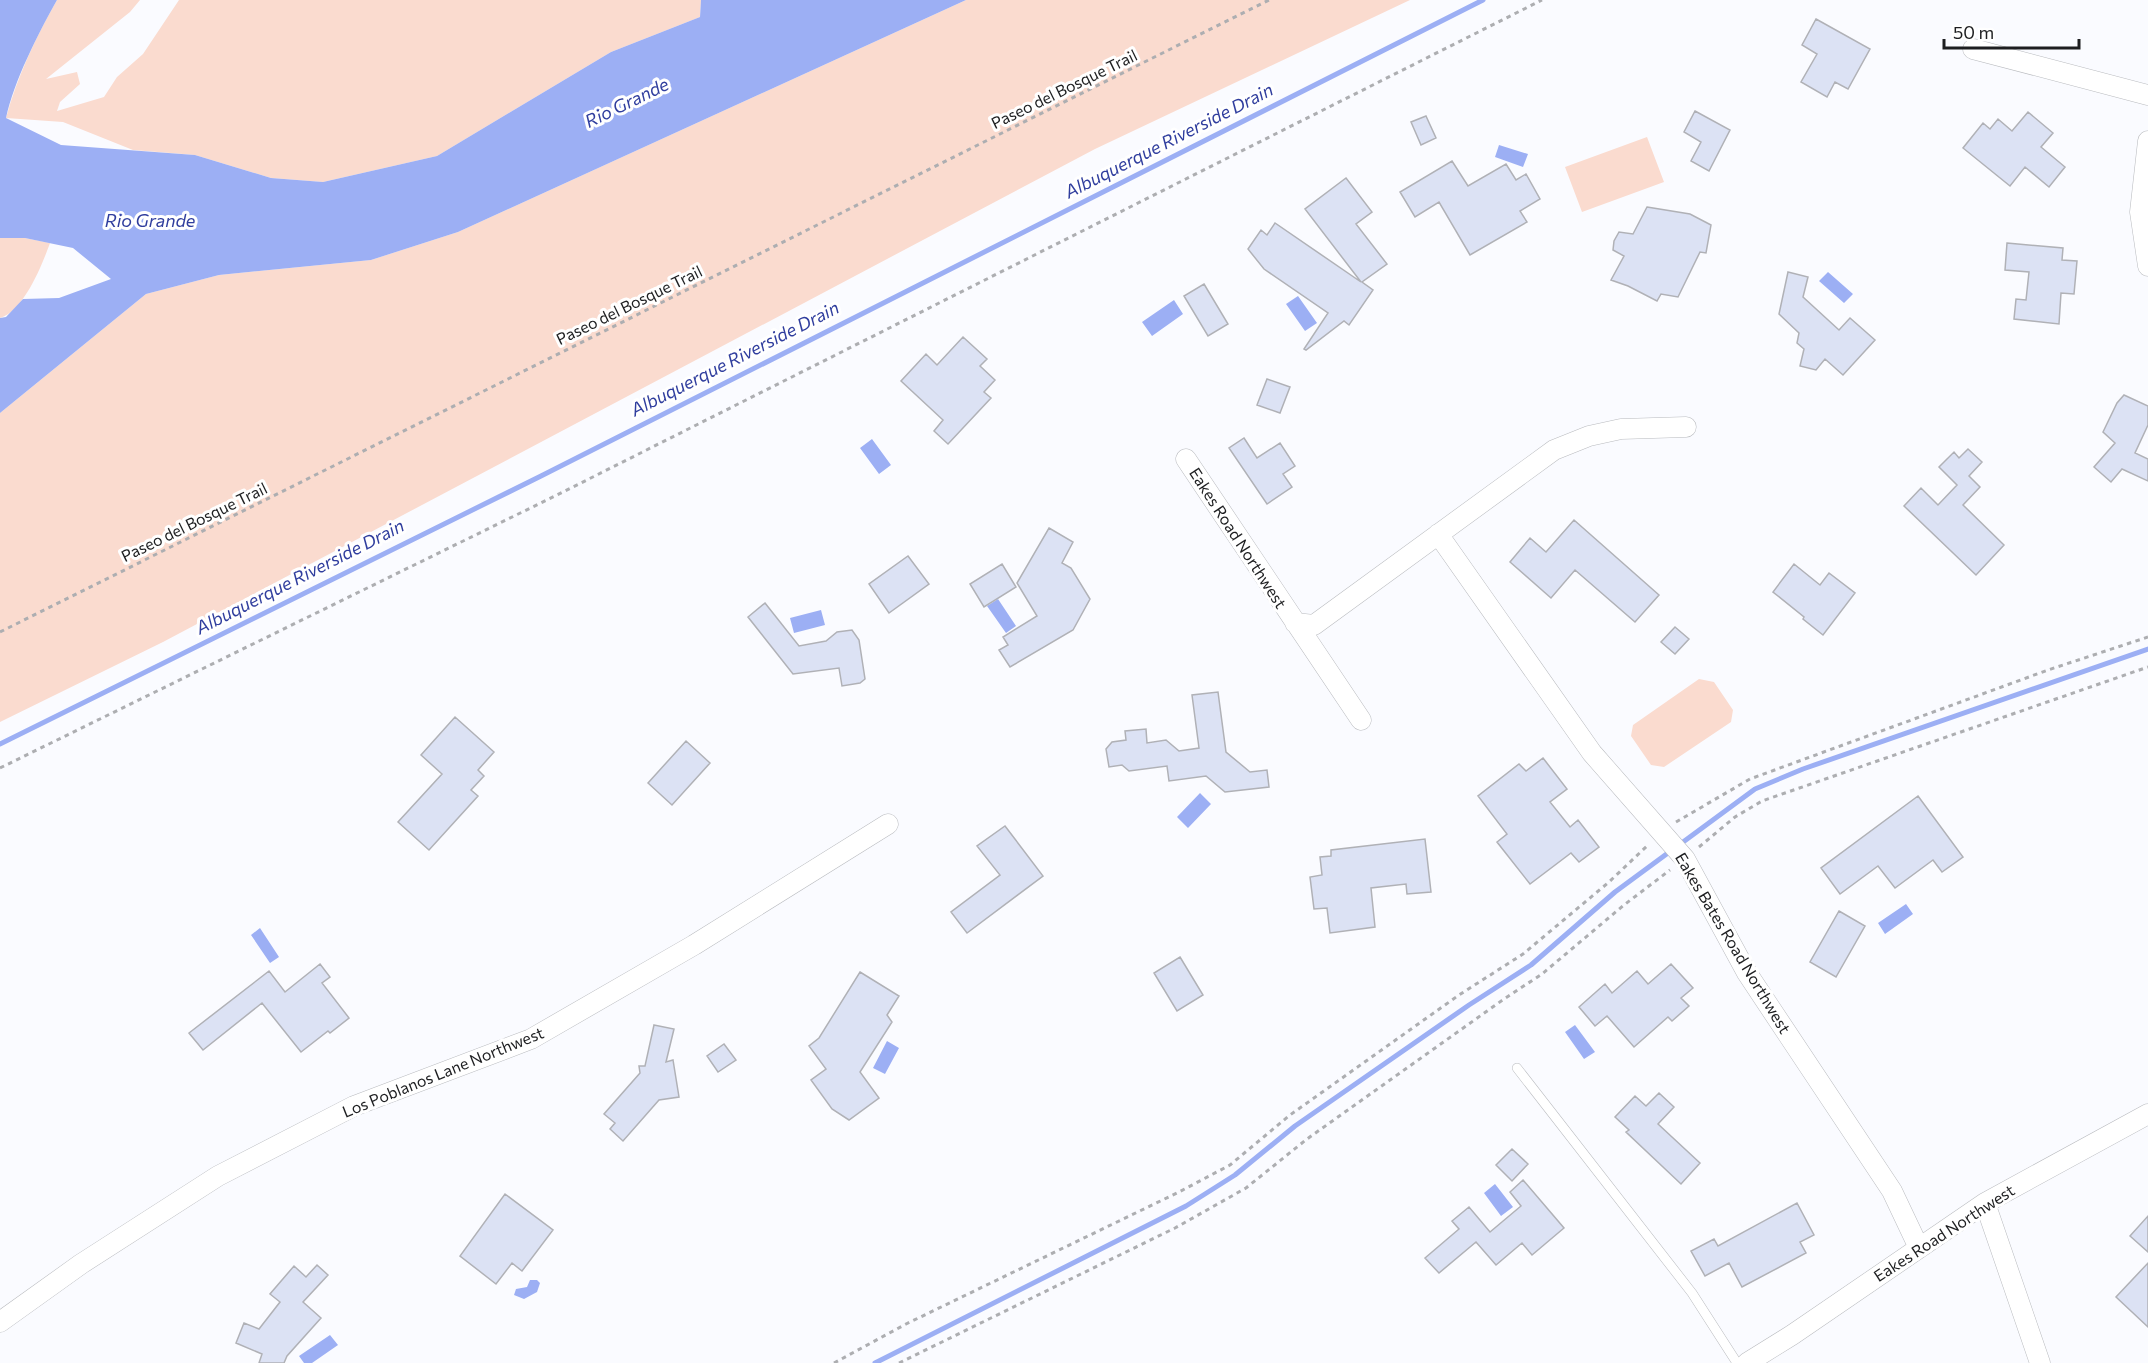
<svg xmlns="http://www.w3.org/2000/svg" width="2148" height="1363" viewBox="0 0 2148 1363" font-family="Commissioner,sans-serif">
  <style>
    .green { fill: #fadbcf }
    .water { fill: #9caff4 }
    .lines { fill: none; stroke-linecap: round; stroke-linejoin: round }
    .stream { stroke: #9caff4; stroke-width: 5 }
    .building { fill: #dce2f4; stroke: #b0b1b6; stroke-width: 1.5 }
    .lane-casing { stroke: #b9bbbf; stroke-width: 10 }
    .street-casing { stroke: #b9bbbf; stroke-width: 21 }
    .path { stroke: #adaeb1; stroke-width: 3; stroke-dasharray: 4.5 4.5; stroke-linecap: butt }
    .lane { stroke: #fff; stroke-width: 9 }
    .street { stroke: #fff; stroke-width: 20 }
    .labels { text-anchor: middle; stroke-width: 6; stroke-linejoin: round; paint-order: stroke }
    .street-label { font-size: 16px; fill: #1d1e20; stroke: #fff }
    .water-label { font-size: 18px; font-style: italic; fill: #303e9e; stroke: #fff }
  </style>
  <rect width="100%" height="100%" fill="#fafbff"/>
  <path class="green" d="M57,0H140L130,12L46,79L77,72L80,84L60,102L57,111L104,97L117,77L143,54L179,0H701L700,17L611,52L437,156L323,182L271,178L195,155L133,150L63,122L6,118C17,77 36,37 57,0Z
    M966,0H1410L1095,149L163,642L0,722V413L146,294L219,275L371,260L458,232Z
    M1647,137L1664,182L1582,212L1565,167Z
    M0,238H25L50,243C42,265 24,311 0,318Z
    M1699,679L1714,682L1733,710L1731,722L1664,767L1651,765L1631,736L1633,725Z"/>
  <path class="water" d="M0,0H57C38,34 14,81 6,118L61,145L195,155L271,178L323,182L437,156L611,52L700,17L701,0H966L458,232L371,260L219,275L146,294L0,413V318L6,317L23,299L59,298L111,279L73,248L25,238H0Z
    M1499,145L1528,154L1523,167L1495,157Z
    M1828,272L1853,294L1844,303L1819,281Z
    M1298,296L1317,323L1305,331L1286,304Z
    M1174,300L1183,314L1152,336L1142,322Z
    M872,439L891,465L879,474L860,448Z
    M998,599L1016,626L1006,633L987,606Z
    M821,610L825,625L794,633L790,618Z
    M1200,793L1211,804L1188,828L1177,817Z
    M1906,904L1913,914L1885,934L1878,923Z
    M260,928L279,957L270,963L251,935Z
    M1575,1025L1595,1052L1584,1059L1565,1032Z
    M887,1041L899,1048L885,1074L873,1068Z
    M1495,1184L1513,1207L1501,1216L1484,1193Z
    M530,1280H537L540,1283L537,1292L524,1299L514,1295L516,1289L527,1287Z
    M330,1335L338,1345L312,1363H304L299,1356Z"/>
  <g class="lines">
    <path class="stream" d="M0,744L541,476L1483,0
      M1679,845L1755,789L1803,769L2148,649
      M875,1363L1186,1206L1235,1175L1295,1126L1469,1005L1531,965L1615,892L1672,850"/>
  </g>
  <path class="building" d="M1816,19L1870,49L1848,89L1835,82L1827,97L1801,82L1817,54L1802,45Z
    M1695,111L1730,130L1709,171L1691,161L1701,142L1684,132Z
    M2028,112L2053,133L2041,147L2065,167L2049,187L2025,167L2010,186L1963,148L1983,123L1990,129L1998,119L2012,131Z
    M1426,116L1436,138L1421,145L1411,122Z
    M1452,161L1468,186L1506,164L1516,180L1526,174L1540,199L1520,211L1527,222L1470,255L1439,202L1415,217L1400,192Z
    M1346,178L1372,212L1356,224L1387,264L1362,282L1373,290L1349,325L1344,321L1306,350L1304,349L1328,313L1264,269L1248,249L1261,230L1267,235L1275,223L1361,282L1305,209Z
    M1647,207L1690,214L1711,225L1706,253L1700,252L1678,297L1661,294L1657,301L1628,286L1611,280L1624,256L1613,250L1614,241L1619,232L1633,234Z
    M2007,243L2063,248L2062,260L2077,261L2074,294L2061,293L2059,324L2014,319L2016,299L2026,300L2029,272L2005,270Z
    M1788,272L1808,277L1803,297L1839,330L1850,318L1875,340L1843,375L1825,359L1816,370L1800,366L1804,349L1797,343L1799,333L1779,314Z
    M1204,284L1228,324L1208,336L1184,296Z
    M963,337L987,359L980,366L995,380L984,392L991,398L948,444L934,431L943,420L901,381L926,354L937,365Z
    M1267,379L1290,387L1280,413L1257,405Z
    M2124,395L2148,406V425L2135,453L2148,459V481L2122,469L2111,482L2094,467L2115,443L2103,432L2117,403Z
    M1244,438L1257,458L1280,443L1295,466L1283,474L1292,487L1267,504L1229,448Z
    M1968,449L1982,462L1969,476L1980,487L1963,505L2004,545L1976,575L1904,506L1921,488L1938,505L1957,485L1939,467L1954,452L1959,458Z
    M1574,520L1659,595L1635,622L1575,570L1551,598L1510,562L1530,538L1546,552Z
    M1049,528L1073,542L1062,563L1071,568L1090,599L1073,630L1010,667L999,650L1008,645L1003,637L1037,616L1017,583Z
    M908,556L929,584L889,613L869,584Z
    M1002,564L1016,587L984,607L970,584Z
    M1794,564L1820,585L1829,573L1855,593L1823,635L1803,619L1804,617L1773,592Z
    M765,603L799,646L826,641L837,632L852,630L859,640L865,679L860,683L842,686L839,668L793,674L748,617Z
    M1675,627L1689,639L1675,654L1661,642Z
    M1218,692L1226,752L1250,772L1267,770L1269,787L1225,792L1206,776L1169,781L1167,766L1129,771L1122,765L1109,767L1106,749L1112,742L1126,740L1125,731L1146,729L1147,743L1166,740L1179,751L1199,748L1192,695Z
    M455,717L494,752L478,770L484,776L471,790L478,796L429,850L398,822L442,774L421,755Z
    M686,741L710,763L672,805L648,783Z
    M1543,758L1567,789L1550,802L1570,827L1578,820L1599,847L1579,862L1571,853L1530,884L1497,842L1507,834L1478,796L1519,764L1526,771Z
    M1918,796L1963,857L1942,872L1933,860L1895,888L1878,866L1840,894L1821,868Z
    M1005,826L1043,876L967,933L951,912L1000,875L977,846Z
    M1425,839L1431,892L1407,894L1406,884L1371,888L1375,927L1330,933L1327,908L1314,909L1310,877L1322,875L1320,857L1331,856V850Z
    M1839,911L1865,926L1836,977L1810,962Z
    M1180,957L1203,995L1177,1011L1154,973Z
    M320,964L330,977L322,983L349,1018L330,1033L328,1031L301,1052L262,1003L203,1050L189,1033L269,971L285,992Z
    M1671,964L1693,988L1681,998L1689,1006L1672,1021L1668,1017L1634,1047L1607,1016L1595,1026L1579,1007L1605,984L1612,993L1637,971L1648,984Z
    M860,972L899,996L887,1015L892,1022L860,1072L879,1098L849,1120L832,1109L811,1080L826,1069L809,1046L819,1038Z
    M654,1025L674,1029L666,1062L673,1060L679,1097L659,1100L623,1141L610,1129L615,1123L604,1114L640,1073L639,1066H645Z
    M724,1044L736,1060L718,1072L707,1056Z
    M1659,1093L1674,1107L1658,1124L1700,1163L1681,1184L1626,1132L1629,1130L1615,1117L1635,1096L1646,1106Z
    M1512,1149L1528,1164L1512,1181L1496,1165Z
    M1523,1180L1564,1228L1532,1255L1522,1243L1496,1265L1476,1242L1439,1273L1425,1258L1459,1229L1452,1221L1469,1207L1490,1232L1521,1206L1510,1192Z
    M505,1194L553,1230L522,1271L512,1263L496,1284L460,1256Z
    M1797,1203L1814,1235L1800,1242L1806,1253L1742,1287L1729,1263L1705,1276L1691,1251L1714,1239L1718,1246Z
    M2148,1216V1252L2130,1236Z
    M2148,1263V1327L2116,1297Z
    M317,1265L328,1275L303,1302L321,1318L287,1356L284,1363H259L262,1354L236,1343L244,1323L259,1329L280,1302L270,1294L294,1266L306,1277Z"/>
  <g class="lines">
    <g class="lane-casing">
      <path id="lane" d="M1517,1068L1692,1293L1737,1363"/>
    </g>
    <g class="street-casing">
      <path id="street" d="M1973,49L2148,95
        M2148,141L2140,212L2148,266
        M1186,459L1361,720
        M1438,534L1592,753L1685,859L1747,973L1892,1191L1919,1248
        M1295,623L1314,625L1554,450L1589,436L1621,429L1686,427
        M1985,1203L2040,1363
        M0,1322L81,1264L218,1176L354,1106L531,1039L694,945L888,824
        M1747,1363L1792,1335L1985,1203L2148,1114"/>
    </g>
    <path class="path" d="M0,632L1269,0
      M0,768L557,495L1542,0
      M1676,822L1750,779L2048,670L2148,637
      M1699,847L1735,817L1762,801L2148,667
      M834,1363L906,1324L1179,1192L1230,1165L1290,1115L1459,995L1523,954L1609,882L1648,845
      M899,1363L1175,1228L1246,1188L1307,1139L1504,999L1542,974L1624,905L1670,870"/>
    <use href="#lane" class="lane"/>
    <use href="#street" class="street"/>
  </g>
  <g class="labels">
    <g class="street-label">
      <text transform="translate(1064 89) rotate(-26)" y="6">Paseo del Bosque Trail</text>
      <text transform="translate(629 305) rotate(-26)" y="6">Paseo del Bosque Trail</text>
      <text transform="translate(194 522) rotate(-26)" y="6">Paseo del Bosque Trail</text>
      <text transform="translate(1238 538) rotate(57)" y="6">Eakes Road Northwest</text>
      <text transform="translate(1733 943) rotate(59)" y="6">Eakes Bates Road Northwest</text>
      <text transform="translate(443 1072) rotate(-22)" y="6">Los Poblanos Lane Northwest</text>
      <text transform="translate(1944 1233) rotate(-33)" y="6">Eakes Road Northwest</text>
    </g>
    <g class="water-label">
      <text transform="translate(627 103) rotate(-26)" y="6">Rio Grande</text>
      <text transform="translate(1169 141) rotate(-27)" y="6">Albuquerque Riverside Drain</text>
      <text x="150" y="227">Rio Grande</text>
      <text transform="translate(735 359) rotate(-27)" y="6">Albuquerque Riverside Drain</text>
      <text transform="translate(300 577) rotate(-27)" y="6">Albuquerque Riverside Drain</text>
    </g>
  </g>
  <path d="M1944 39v9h135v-9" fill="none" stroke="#1d1e20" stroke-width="3"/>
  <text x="1953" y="39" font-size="18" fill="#1d1e20" stroke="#ffffff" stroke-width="4.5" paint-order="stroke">50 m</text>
</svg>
